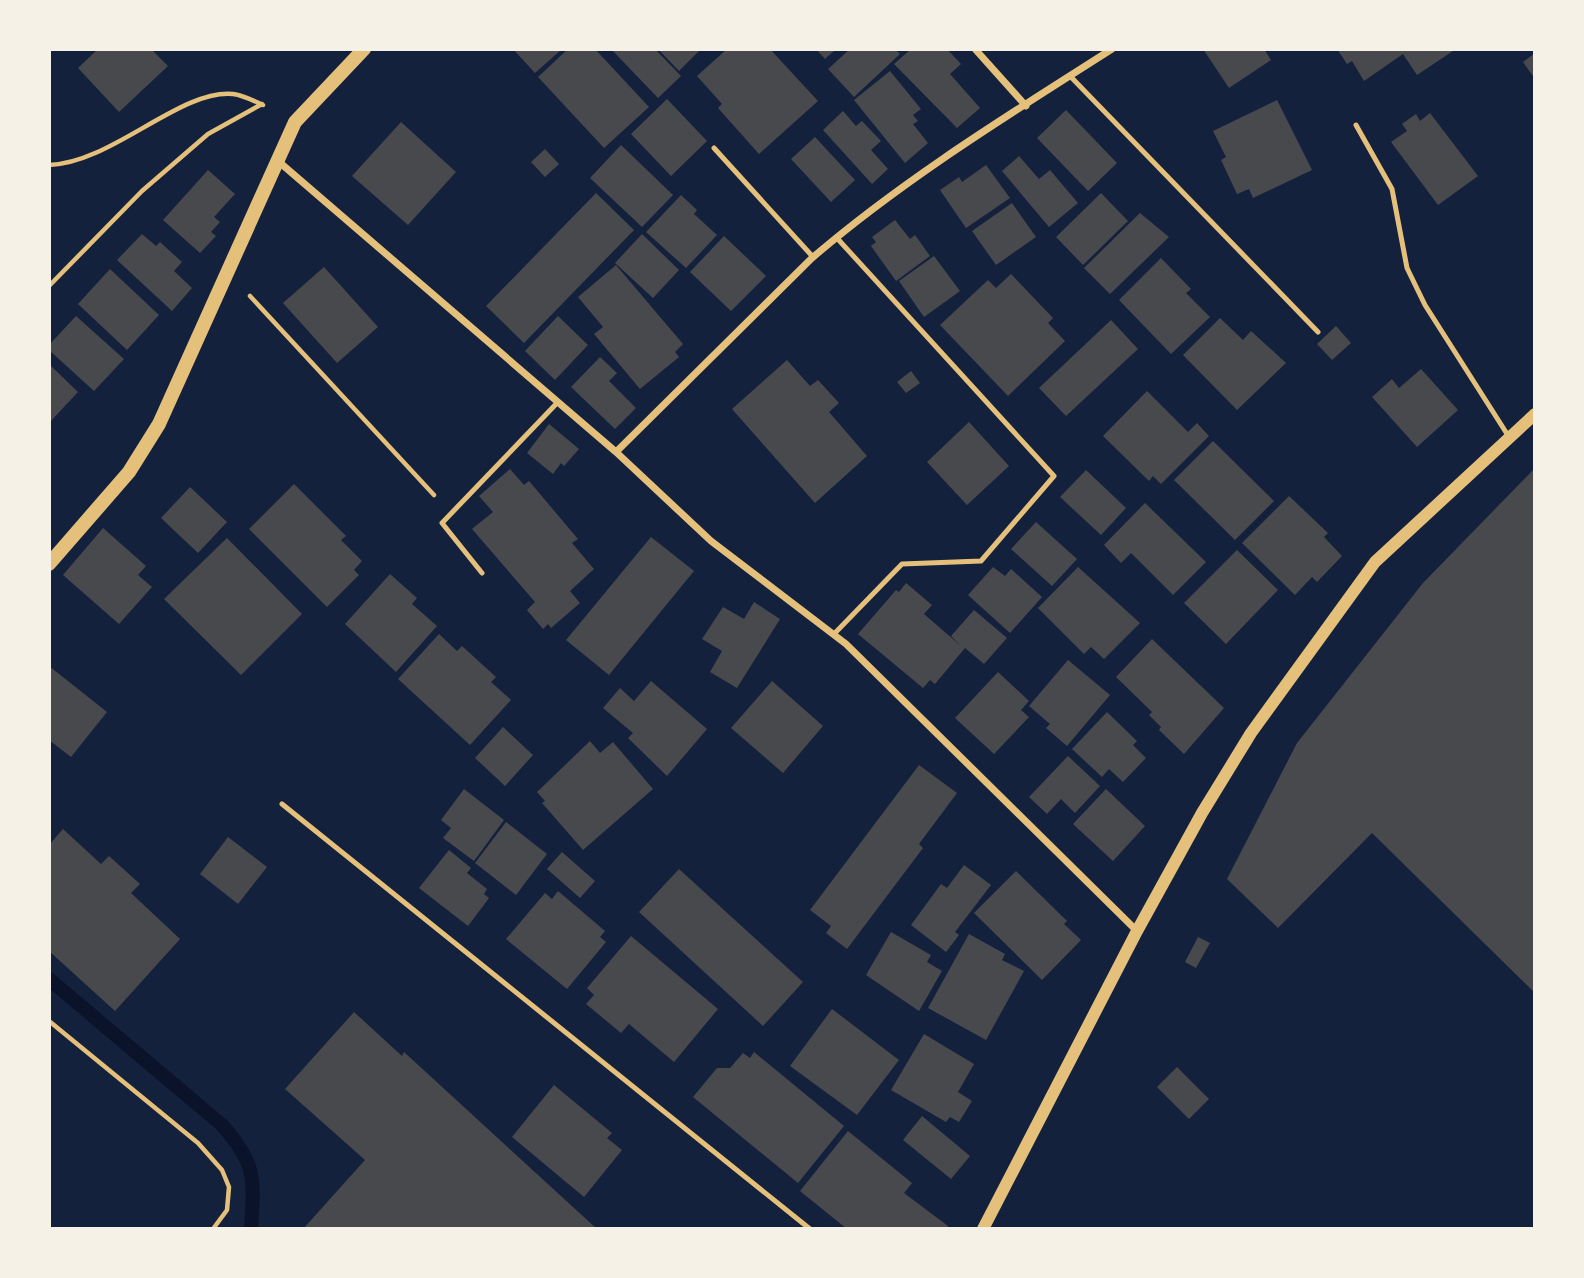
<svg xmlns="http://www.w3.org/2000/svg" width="1584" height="1278" viewBox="0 0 1584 1278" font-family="Manrope,sans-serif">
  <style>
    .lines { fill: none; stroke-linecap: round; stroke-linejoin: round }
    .stream { stroke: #0b132b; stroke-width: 14 }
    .building { fill: #48494c }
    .path { stroke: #e5c07b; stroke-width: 4.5 }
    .service { stroke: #e5c07b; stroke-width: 5 }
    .minor { stroke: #e5c07b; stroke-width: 7 }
    .tertiary { stroke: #e5c07b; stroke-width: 12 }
    .secondary { stroke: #e5c07b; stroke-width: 14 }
  </style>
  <rect width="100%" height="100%" fill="#14213d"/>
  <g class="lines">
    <path class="stream" d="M49,979L222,1125C257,1164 254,1179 251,1229"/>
  </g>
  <path class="building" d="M98,49H151L168,66L119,112L78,68Z
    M513,49H562L535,73Z
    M568,49H595L649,107L604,148L538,77Z
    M611,49H655L681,76L658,98Z
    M658,49H701L679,71Z
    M727,49H770L818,101L759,154L718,108L722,104L697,76Z
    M816,49H836L825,59Z
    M850,49H895L900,54L854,97L828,69Z
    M911,49H947L961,64L950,74L980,108L957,128L894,64Z
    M1203,49H1264L1271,60L1229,88Z
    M1337,49H1456L1417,75L1403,54L1364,81L1352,61L1347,64Z
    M1535,53V79L1523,62Z
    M890,71L921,109L913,115L918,121L913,124L928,143L905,163L854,100Z
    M667,99L707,141L671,176L631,134Z
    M1277,100L1312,170L1253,198L1249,189L1237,194L1221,160L1226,157L1213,131Z
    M1066,110L1117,163L1088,191L1037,138Z
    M843,111L856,126L862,121L881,141L871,150L888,169L872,184L823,130Z
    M1430,113L1478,176L1438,205L1391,142L1407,131L1402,124L1416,114L1420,121Z
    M401,122L456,172L408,225L352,176Z
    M815,137L855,180L831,202L791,159Z
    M621,145L673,195L642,227L590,178Z
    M545,149L559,164L545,177L531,162Z
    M1019,156L1039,179L1050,170L1078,203L1049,227L1002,171Z
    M986,165L1010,198L966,228L940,190L959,177L962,182Z
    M208,170L235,194L214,217L220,222L211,232L216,236L200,253L163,220Z
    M596,193L634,230L524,343L486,306Z
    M1101,193L1128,221L1083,265L1056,237Z
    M681,195L697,210L694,214L717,235L686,268L646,232Z
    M1012,203L1036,237L996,265L972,231Z
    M1140,213L1169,237L1110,294L1084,268Z
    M895,220L910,239L915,235L930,256L896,281L871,246L876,242L872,237Z
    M142,234L156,246L160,242L182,262L174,271L192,288L172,311L117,260Z
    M642,234L679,270L653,298L615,263Z
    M724,236L766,276L731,311L690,272Z
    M934,256L960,291L924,317L899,281Z
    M1161,258L1191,289L1186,293L1210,317L1171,354L1119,300Z
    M616,265L683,344L675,352L679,357L640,389L594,334L603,327L578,297Z
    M324,267L378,327L337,363L283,303Z
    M110,269L159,315L127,350L78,304Z
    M1011,274L1053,318L1048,323L1065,341L1008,396L940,325L988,280L996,288Z
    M76,316L124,359L94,391L49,350V345Z
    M558,316L588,345L555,380L525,351Z
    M1220,318L1243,340L1251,331L1286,363L1237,410L1183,355Z
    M1111,320L1138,349L1066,416L1039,388Z
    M1336,326L1351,343L1332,360L1317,344Z
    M600,357L617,373L609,381L636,408L615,429L571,387Z
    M787,360L810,386L818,380L839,403L829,412L867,456L815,503L732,409Z
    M49,364L78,392L49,423Z
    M1421,369L1458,410L1417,447L1372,397L1392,379L1399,388Z
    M911,371L920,383L906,393L897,382Z
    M1147,391L1188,432L1197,423L1209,436L1161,484L1153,476L1149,481L1103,436Z
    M969,422L1009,466L967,505L927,462Z
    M549,424L579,449L564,466L561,463L553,474L527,453Z
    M1213,441L1274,501L1235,540L1174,480Z
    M1535,468V993L1372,833L1278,928L1227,879L1297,743L1423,583Z
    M510,469L524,485L529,481L578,539L572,543L594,569L570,591L580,603L551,628L548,624L543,629L527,610L535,602L472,529L493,512L479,496Z
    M1086,470L1126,508L1101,535L1060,497Z
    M294,484L346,536L341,540L362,561L354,570L359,575L327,607L249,529Z
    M190,487L227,522L198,553L161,518Z
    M1289,496L1328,533L1324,537L1342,556L1317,582L1312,577L1295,595L1242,543Z
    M1145,503L1206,562L1173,595L1131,553L1121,563L1104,545Z
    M1036,522L1077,559L1052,586L1011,549Z
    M103,528L146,566L138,575L152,587L119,624L63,575Z
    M651,537L694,571L609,675L566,640Z
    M227,538L302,614L241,675L164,599Z
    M1237,550L1278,590L1226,644L1184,603Z
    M993,567L1005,576L1011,569L1042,597L1010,633L968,595Z
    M1078,567L1140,623L1104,659L1091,647L1084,654L1038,608Z
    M390,574L417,598L412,604L437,626L396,672L345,624Z
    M906,583L932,605L924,614L961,646L951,636L974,610L1007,638L984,664L965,648L935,684L930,680L923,688L858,634L896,590L899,592Z
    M754,602L780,619L737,688L710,672L722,651L702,639L723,607L744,619Z
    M439,634L457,651L462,646L496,677L491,682L511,700L470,745L398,679Z
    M1152,639L1224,708L1184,754L1159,730L1161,727L1149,715L1152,712L1116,677Z
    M1068,660L1110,695L1067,746L1046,728L1050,724L1029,706Z
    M49,666L107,712L71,757L49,740Z
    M998,672L1029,701L1021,710L1029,717L994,754L955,718Z
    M651,681L707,729L667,776L628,738L633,733L603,708L620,688L634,701Z
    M772,681L823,726L783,773L731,728Z
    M1107,712L1137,741L1133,745L1146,758L1123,782L1109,769L1102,777L1072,749Z
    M503,727L533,755L505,786L475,758Z
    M590,741L600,753L613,742L653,789L583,850L542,803L545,801L537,792Z
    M1068,756L1100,786L1075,813L1061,799L1047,814L1029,797Z
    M919,765L957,793L919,844L923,848L847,949L826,933L831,926L810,910Z
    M464,789L504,820L474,861L443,838L451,828L441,820Z
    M1106,789L1145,826L1113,861L1073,824Z
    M506,822L547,854L516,895L475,863Z
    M63,829L101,864L109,856L140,884L131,893L180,939L115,1011L49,951V845Z
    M228,837L267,867L238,904L200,874Z
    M449,850L471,868L467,873L487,889L484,894L489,898L468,926L419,888Z
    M562,852L595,881L580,898L547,869Z
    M964,865L991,885L955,932L959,935L946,952L911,925L941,884L947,888Z
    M679,869L803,982L763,1026L639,912Z
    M1016,871L1067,921L1064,924L1081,940L1042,980L974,913Z
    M558,891L605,931L600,937L606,942L567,989L506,939L545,893L552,899Z
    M891,932L931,955L927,962L942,971L919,1011L866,975Z
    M969,934L1005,954L1002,960L1024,971L986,1040L928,1008Z
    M631,936L718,1009L674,1062L629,1024L621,1033L586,1004L594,995L587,988Z
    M1198,937L1210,943L1196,968L1185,962Z
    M832,1009L899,1060L857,1115L790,1066Z
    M354,1012L402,1056L404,1052L597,1229H303L365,1160L285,1089Z
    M924,1034L974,1064L958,1092L972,1101L959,1122L950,1117L946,1122L891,1090Z
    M754,1052L844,1126L798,1183L693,1097L717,1068H730L743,1053L750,1058Z
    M1177,1067L1209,1099L1189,1119L1157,1087Z
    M554,1085L612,1133L607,1138L622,1150L584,1197L512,1137Z
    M922,1116L970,1156L951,1179L903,1140Z
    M848,1131L912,1183L904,1193L948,1226L946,1229H847L800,1191Z"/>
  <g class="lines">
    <path class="path" d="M49,165C112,163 180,89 233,94C243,95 254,101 263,105
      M49,286L142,191L208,134L262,104
      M250,296L434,495
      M49,1021L198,1143L222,1170L229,1187L227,1210L213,1229"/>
    <path class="service" d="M1070,76L1318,332
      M1356,125L1392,189L1407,268L1425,305L1509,437
      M714,148L813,257
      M482,573L442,523L558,402
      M834,634L902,564L981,561L1054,476L836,237
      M282,804L810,1229"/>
    <path class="minor" d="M975,49L1026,106
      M278,161L616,452L711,541L846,644L1137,931
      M616,452L812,258C904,179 1010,114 1112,49"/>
    <path class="tertiary" d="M983,1229L1137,931L1202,813L1251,733L1375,562L1535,414"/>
    <path class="secondary" d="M49,564L129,472L159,424L295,122L364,49"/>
  </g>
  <rect width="1584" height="1278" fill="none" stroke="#f6f1e7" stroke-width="102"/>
</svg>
